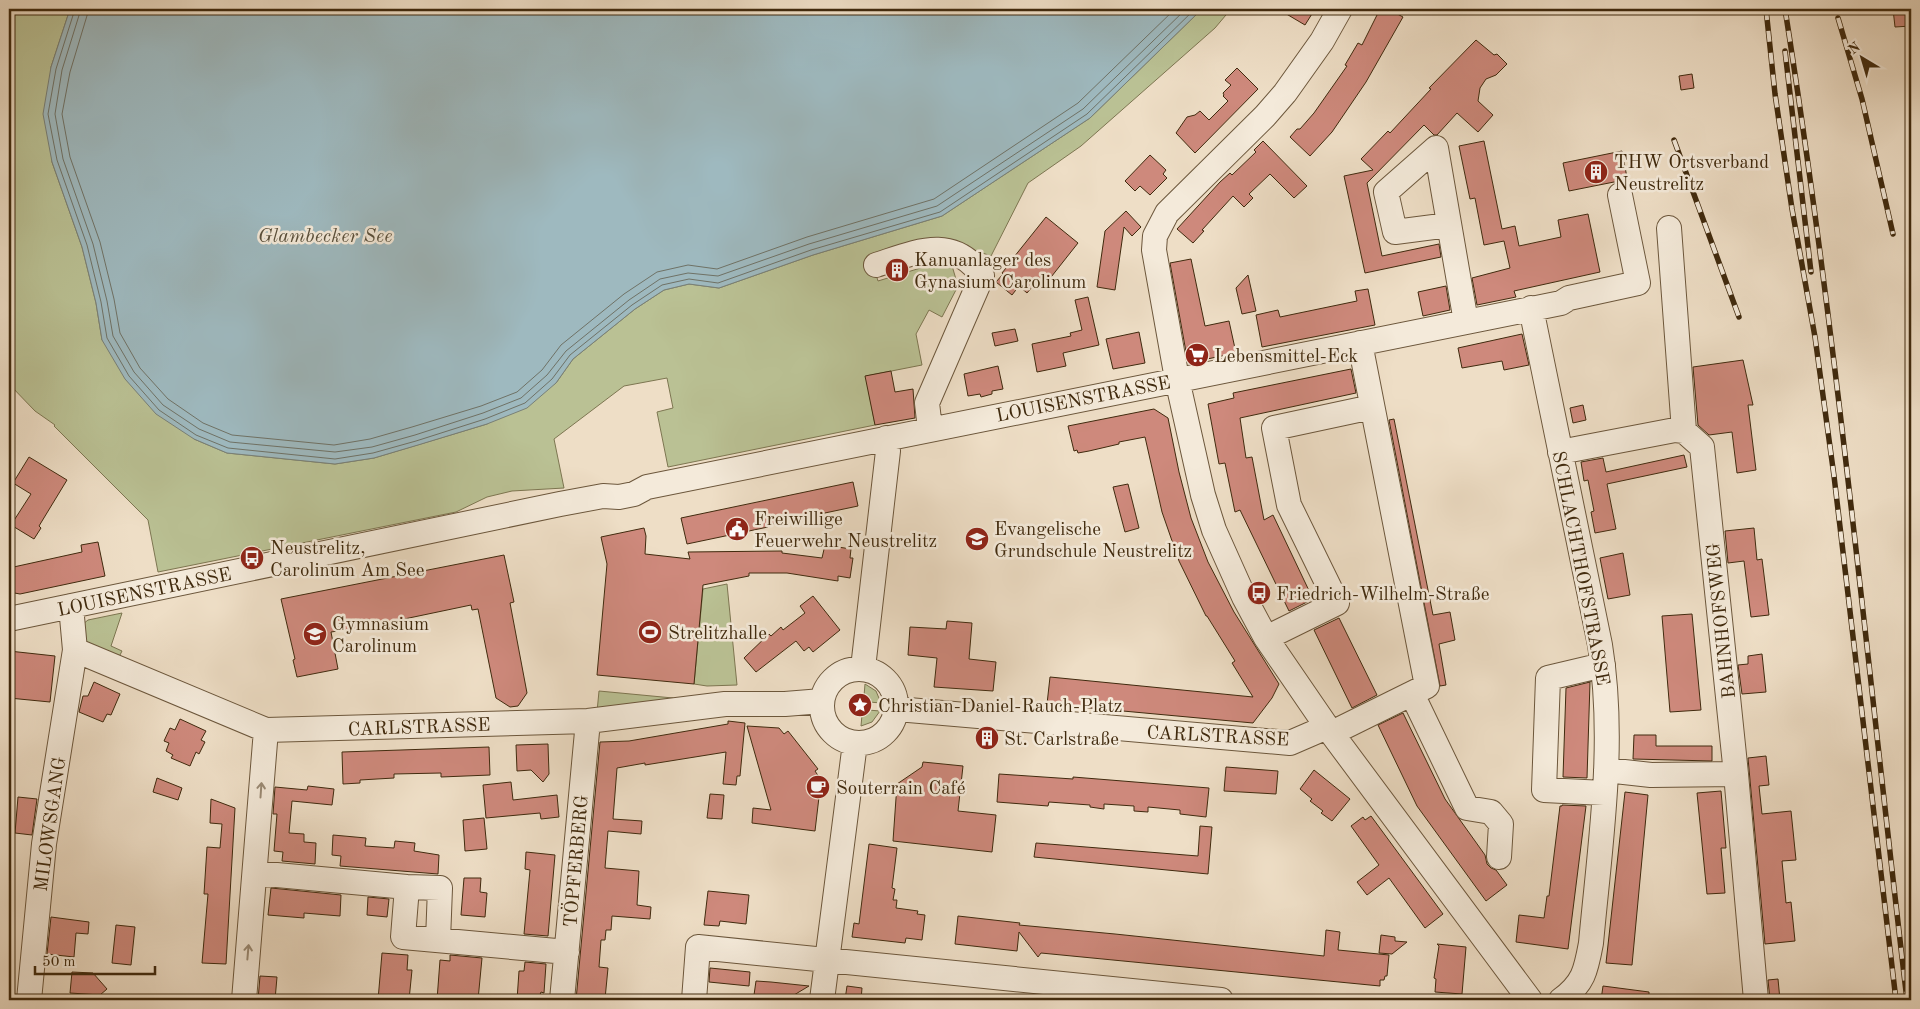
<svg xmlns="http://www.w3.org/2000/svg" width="1920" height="1009" viewBox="0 0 1920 1009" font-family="'Old Standard TT',serif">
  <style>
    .green { fill: #bac194; stroke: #7d7651 }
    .water { fill: #9eb9bf; stroke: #788078 }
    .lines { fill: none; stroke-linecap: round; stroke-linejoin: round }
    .shore { stroke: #6f7266; stroke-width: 1 }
    .building { fill: #ce897c; stroke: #402a0e }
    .minor-casing { stroke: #6c573c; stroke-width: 26 }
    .minor { stroke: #f4eada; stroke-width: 24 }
    .rail-casing { stroke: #402a0e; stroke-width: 5.5 }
    .rail { stroke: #f4eada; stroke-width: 4; stroke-dasharray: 11; stroke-linecap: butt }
    .oneway { stroke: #9a8a74 }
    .labels { text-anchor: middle; stroke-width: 5; stroke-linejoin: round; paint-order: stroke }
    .poi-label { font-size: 19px; fill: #402a0e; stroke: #f4eada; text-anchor: start }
    .street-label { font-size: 19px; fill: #402a0e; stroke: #f4eada }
    .water-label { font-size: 20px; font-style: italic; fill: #584e3a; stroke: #f4eada }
  </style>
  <rect width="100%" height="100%" fill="#eedec6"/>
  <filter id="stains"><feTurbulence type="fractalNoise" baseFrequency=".004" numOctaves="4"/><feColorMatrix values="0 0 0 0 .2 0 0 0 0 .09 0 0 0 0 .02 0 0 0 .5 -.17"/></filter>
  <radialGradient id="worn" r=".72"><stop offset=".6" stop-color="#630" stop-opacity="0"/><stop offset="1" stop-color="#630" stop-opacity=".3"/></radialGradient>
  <path class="green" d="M9,9H70L51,67L52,162L82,247L96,303L102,340L194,439L227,453L335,464L374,458L487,424L556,383L573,359L635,309L664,290L689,284L719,288L813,255L942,216L1090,118L1202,9H1231L1215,28L1081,146L1028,183L991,256L943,239L872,261L878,281L950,259L958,286L942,317L929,310L916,334L922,365L866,376L875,425L668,467L657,412L673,408L667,378L624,386L554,439L564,488L512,491L487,497L456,512L158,572L148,520L54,426L55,425L35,411L9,384Z
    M727,584L737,685L707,686L694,684L703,589Z
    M122,613L111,646L122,651L118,659L88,643L83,636V624L88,620Z
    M865,684L876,691L881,703L869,702L864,696Z
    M599,691L673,698L677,701L597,712Z
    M868,710L880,711L872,722L861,726L862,715Z"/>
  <path class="water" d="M70,9H1202L1090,118L942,216L813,255L719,288L689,284L664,290L635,309L573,359L556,383L527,408L487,424L418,445L374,458L335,464L227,453L194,439L156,414L125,379L102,340L96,303L82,247L52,162L43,114L51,67Z"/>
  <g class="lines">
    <path class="shore" d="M75,9L56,69L48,114L57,160L87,245L101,302L107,338L129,376L159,410L196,435L228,448L335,459L373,453L416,441L485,419L525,403L552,379L570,355L632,305L662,285L689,279L718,283L811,250L940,212L1087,114L1195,9
      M81,9L62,70L55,114L63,159L93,244L107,301L113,336L134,372L163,405L199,429L230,442L335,452L372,447L415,435L483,413L521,398L547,375L566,351L629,300L660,279L688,273L718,276L809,244L937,206L1083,109L1186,9
      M89,9L70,72L62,114L70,157L100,242L114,299L120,333L140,368L168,399L203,423L232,435L334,445L370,439L412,427L481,406L517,392L542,370L561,345L624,294L657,272L688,265L717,269L807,237L934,199L1078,103L1175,9"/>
  </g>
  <path class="building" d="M1278,9H1315L1305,25Z
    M1380,9H1388L1403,17L1366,82L1332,132L1310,156L1290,137L1297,129H1300L1314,113L1347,66L1345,65L1358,43L1362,45Z
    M1893,9H1911V26L1895,27Z
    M1476,40L1494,55L1497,54L1507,64L1496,75L1486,79L1480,88L1478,101L1493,115L1478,132L1457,113L1437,135H1434L1424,125L1367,183L1382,256L1439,244L1441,257L1365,273L1344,176L1373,170L1361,159L1388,131L1390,133L1431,89L1429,88Z
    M1237,68L1258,89L1195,153L1176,133L1187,117L1195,115L1200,111L1209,120L1228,101L1223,96L1224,95L1223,93L1231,85L1225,80Z
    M1692,74L1694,88L1681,90L1679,76Z
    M1263,141L1307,186L1294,198L1270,174L1249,194L1253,198L1244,207L1233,196L1202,230L1204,231L1193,243L1177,229L1220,182L1230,173L1232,175L1256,152L1254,150Z
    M1484,141L1502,229L1515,226L1519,246L1561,237L1558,220L1588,214L1600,272L1514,291L1516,297L1477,305L1472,278L1510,268L1504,241L1484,245L1475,198L1470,199L1459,146Z
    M1622,151L1628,183L1614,182L1569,191L1563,163Z
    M1150,155L1166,170L1163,174L1167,178L1150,195L1140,186L1135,191L1125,181Z
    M1126,211L1141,227L1132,236L1124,227L1115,290L1097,287L1105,231Z
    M1046,217L1078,243L1044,286L1037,281L1027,293L1019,286L1012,295L996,282L1003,274L1002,273L1006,268L1005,265L1011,257H1014Z
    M1191,259L1205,326L1229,321L1236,353L1188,363L1170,263Z
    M1248,275L1256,311L1242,314L1236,288Z
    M1446,286L1450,310L1423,316L1418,292Z
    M1368,289L1375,325L1262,347L1256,315L1278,310L1280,317L1357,301L1355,291Z
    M1088,297L1099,345L1063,353L1066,366L1037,372L1032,344L1071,336L1070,333L1082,330L1075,300Z
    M1015,329L1018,341L995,346L992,333Z
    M1139,332L1145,363L1113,369L1106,339Z
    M1522,334L1529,365L1504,370L1502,361L1462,368L1458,348Z
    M1743,360L1753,405H1748L1756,470L1737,473L1732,432L1709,435L1698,425L1693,367Z
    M998,366L1003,389L992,391V394L981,397L980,394L968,396L964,374Z
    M1351,369L1356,393L1240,418L1246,458L1252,457L1264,520L1273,515L1313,599L1289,611L1240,510L1235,512L1225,463L1219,464L1208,404L1234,398L1233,393Z
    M891,371L895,392L913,389L915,418L875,425L865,376Z
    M1583,405L1586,420L1573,423L1570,408Z
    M1154,409L1168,418L1179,472L1191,518L1208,562L1234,612L1279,684L1272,698L1253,723L1047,704L1050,677L1253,697L1232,663L1235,661L1207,616H1206L1179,561L1162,512L1145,437L1119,442V444L1089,451L1078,453L1077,450L1074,451L1068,426Z
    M1394,419L1433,615L1450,612L1455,640L1439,644L1446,685L1440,686L1389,420Z
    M1684,455L1687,467L1607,484L1616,529L1595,533L1591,512L1594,511L1588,480L1584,481L1581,462L1603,458L1606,472Z
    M29,457L67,480L39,526L41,528L34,539L11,525L31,494L13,483Z
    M853,482L858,506L768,525V527L687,544L681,518Z
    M1128,484L1139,528L1125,532L1113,487Z
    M644,528L646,536L645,554L690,559L688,552L782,551V553L822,558L825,545L851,549L850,558H853L850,578L838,576V581L787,573H749V576L703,585L694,684L597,675L607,564L601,537Z
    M1754,528L1757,560L1762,559L1769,615L1751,617L1744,561L1728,563L1725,531Z
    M98,542L105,576L20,594L9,592V568L82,552L81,545Z
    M1623,553L1630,595L1608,599L1600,558Z
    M504,555L514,602L510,603L527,693L518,706L510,707L496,698L478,609L472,610L471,605L366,627L331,632L338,669L297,677L293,660L295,659L281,599Z
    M813,596L840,630L813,652L809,647L804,651L796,641L756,672L744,658L769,634L771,636L781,627L783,630L805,613L800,606Z
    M1692,614L1701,710L1670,712L1662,616Z
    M1339,618L1377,695L1352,708L1314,630Z
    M947,621L972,623L969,659L996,662L993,691L934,687L937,658L908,655L910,627L946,629Z
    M9,651L55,656L50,702L9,698Z
    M1762,654L1766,692L1742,694L1738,665L1748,664V656Z
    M94,682L120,694L111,715L107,714L103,722L79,712L83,696H88Z
    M1590,682L1587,778L1563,777L1566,688Z
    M1403,713L1445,799L1485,855L1487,864L1491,868L1496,870L1507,885L1486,901L1417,806L1378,725Z
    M180,719L206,731L201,740L205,742L199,754L196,752L190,766L171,758L173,755L166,751L169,743L164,741L170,728L175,730Z
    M728,721L745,723L740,776H737L736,785L723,784L726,752L645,765V763L617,768L613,819L642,821L641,834L608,831L605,868L639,871L637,905L651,907L650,919L612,916L611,930H606L605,940H601L599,967L608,968L605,999L576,1000L600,742L629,741L728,724Z
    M747,726L779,728L784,734L788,731L818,769L815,771L821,780L815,831L752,823L753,808L771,810Z
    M1634,735H1656V746H1712V761L1633,759Z
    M548,744L549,774L543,782L531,770L517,771L516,745Z
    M489,747L490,775L441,777V773L394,774V778L360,780V783L343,784L342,752Z
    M1766,756L1769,785L1759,786L1762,814L1791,811L1796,860L1782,861L1786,903L1791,902L1795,941L1765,944L1748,758Z
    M923,762L963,766L958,811L996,815L992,852L893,841L897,784L922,767Z
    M1226,767L1278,771L1276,794L1224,791Z
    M1314,770L1350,799L1332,821L1321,813L1323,811L1310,801L1312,799L1300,789Z
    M999,774L1073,779V777L1209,788L1206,817L1180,814V810L1148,807V812L1134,811V806L1104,804V809L1090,807V805L1049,802L1048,806L997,802Z
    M157,778L182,788L178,800L153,792Z
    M511,782L513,800L557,795L559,817L541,819L540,813L486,818L483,785Z
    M308,786L334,789L332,805L292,801L289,833L304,834V842L316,843L315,864L282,861L283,852L274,851L277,814H273L275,787L307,790Z
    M1721,791L1726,848H1721L1725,893L1707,894L1697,793Z
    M1625,792L1648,795L1632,965L1606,963Z
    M710,794L724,795L722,819L707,818Z
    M18,797L37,799L32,835L15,833Z
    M211,799L235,808L226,964L202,963L208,894H204L207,847L220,848L222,824L210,823Z
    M1562,805L1586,806L1568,949L1516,942L1519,915L1544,918L1547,896H1549L1560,806H1562Z
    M1371,816L1443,914L1425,928L1389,878L1367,895L1357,882L1379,865L1351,826L1363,817L1365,820Z
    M484,818L487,849L465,851L463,820Z
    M1200,826L1212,827L1208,874L1034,857L1036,843L1198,856Z
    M333,835L366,838L365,846L394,848L395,841L415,843L414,851L439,855L438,874L340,866L341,856L332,855Z
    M869,844L897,848L892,888L895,889L893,900H897L896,908L918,911L917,914L925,915L922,940L906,938L905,943L852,937L854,923L859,924Z
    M526,852L555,855L548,936L524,934L530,870L525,869Z
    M464,878H481L480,892L487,893L485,917L461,915Z
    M271,888L341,895L340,916L304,913V918L268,915Z
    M708,891L749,895L746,924L720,921L719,926L704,925Z
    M368,897L389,899L387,917L367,915Z
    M958,916L1020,923L1019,925L1115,934L1324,956L1326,930L1340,932L1338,950L1389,955L1387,976H1385L1384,980H1380V986L1041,953L1038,957L1019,932L1017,951L955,944Z
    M51,917L89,922L88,934L76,933L74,957L47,954Z
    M116,925L135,927L131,965L112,963Z
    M1381,935L1395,937V941L1407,942L1392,954L1379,953Z
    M1437,944L1466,947L1462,994L1435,992L1436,979L1434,978L1439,946Z
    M382,953L408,955L407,970H412L409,1000H378Z
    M450,955L482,958L478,1000H437L440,960L450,961Z
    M525,962L546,964L544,993L541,992L538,1000H517L519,971H524Z
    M710,968L750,972L749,986L709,982Z
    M72,972L93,973L107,989L100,995L70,993Z
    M260,976L277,977L275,1000H258Z
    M1778,979L1780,1000H1770L1768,980Z
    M756,981L771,982L809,986L794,995V1000H769V996L754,995Z
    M847,986L862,988L861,1000H845Z
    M1603,986L1649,992V1000H1601Z"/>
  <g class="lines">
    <g class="minor-casing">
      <path id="minor" d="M1340,9L1322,41L1285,93L1265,116L1167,213L1155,236L1154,250L1177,379L1203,495L1214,530L1244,597L1266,638L1327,727L1530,1000
        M1449,225L1395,232L1386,192L1436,148L1466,322
        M1669,228L1684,431L1702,447L1736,774L1756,1000
        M876,265C916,252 953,234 982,276L927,403L930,429
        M1531,308L1600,645C1616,743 1600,844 1591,943C1586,970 1584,983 1561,1000
        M1560,452L1675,430L1684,431
        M71,606L75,650L266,730L588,721L725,704H785L822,701
        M9,619L560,504L603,496L619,497L634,494L647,487L1561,303L1569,298L1638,283L1620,195
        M1266,638L1337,603L1289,505L1274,428L1372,407
        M1603,665L1548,678L1544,790L1604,793
        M863,668L888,451L886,438
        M822 706a37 37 0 1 1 74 0a37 37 0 1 1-74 0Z
        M1412,694L1467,808L1491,812L1501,824L1499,857
        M897,709L1290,743L1327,727
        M1332,733L1427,686L1360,343
        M1606,770L1651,775L1736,774
        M255,873L407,887L440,888L438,940
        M407,887L403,937L567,952
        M29,1000L44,844L75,650
        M244,1000L266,730
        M562,1000L588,721
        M694,1000L698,947L1221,1000
        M822,1000L855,743"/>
    </g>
    <use href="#minor" class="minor"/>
    <g class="rail-casing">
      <path id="rail" d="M1766,9L1775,94L1792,209L1815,337L1834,476L1896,1000
        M1785,9C1837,338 1868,670 1907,1000
        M1838,18L1862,99L1893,234
        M1785,51L1811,272
        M1674,140L1739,317"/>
    </g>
    <use href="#rail" class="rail"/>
  </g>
  <defs><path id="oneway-shaft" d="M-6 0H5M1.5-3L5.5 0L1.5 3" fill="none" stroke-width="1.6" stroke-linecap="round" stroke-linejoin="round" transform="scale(1.25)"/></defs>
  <g class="oneway">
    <use href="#oneway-shaft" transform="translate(261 790) rotate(-86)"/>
    <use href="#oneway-shaft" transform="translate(248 952) rotate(-85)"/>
  </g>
  <defs>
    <g id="building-disc" transform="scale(1.25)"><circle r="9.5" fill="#8f2418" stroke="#f4eada"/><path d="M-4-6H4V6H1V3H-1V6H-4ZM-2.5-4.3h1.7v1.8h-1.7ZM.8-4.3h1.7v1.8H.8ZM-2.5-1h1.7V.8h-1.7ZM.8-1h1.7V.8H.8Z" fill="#fff"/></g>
    <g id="supermarket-disc" transform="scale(1.25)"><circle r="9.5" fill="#8f2418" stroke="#f4eada"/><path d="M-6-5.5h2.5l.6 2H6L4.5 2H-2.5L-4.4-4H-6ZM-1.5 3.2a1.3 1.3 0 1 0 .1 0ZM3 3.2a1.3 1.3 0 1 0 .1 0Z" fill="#fff"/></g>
    <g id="civic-disc" transform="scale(1.25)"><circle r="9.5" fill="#8f2418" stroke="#f4eada"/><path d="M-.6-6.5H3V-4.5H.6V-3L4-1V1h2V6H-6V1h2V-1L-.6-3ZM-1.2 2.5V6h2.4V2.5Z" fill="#fff"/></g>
    <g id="school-disc" transform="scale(1.25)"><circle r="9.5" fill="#8f2418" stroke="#f4eada"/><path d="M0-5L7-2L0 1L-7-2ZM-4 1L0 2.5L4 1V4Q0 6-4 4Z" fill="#fff"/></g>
    <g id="bus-disc" transform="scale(1.25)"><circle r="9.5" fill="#8f2418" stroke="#f4eada"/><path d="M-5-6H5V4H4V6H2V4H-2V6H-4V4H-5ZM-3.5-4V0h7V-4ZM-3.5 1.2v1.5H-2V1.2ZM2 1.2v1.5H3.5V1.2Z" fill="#fff"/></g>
    <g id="stadium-disc" transform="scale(1.25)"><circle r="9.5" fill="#8f2418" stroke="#f4eada"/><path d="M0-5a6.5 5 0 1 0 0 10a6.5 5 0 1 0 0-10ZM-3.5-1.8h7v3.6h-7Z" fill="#fff"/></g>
    <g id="sight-disc" transform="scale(1.25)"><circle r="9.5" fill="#8f2418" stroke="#f4eada"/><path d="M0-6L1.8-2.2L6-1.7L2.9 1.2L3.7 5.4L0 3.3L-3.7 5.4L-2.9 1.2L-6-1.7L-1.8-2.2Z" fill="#fff"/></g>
    <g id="cafe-disc" transform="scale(1.25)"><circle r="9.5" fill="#8f2418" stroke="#f4eada"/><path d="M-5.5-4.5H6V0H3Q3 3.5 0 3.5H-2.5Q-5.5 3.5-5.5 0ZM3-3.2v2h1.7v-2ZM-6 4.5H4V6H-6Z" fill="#fff"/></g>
  </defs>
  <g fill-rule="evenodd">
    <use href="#building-disc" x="1596" y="172"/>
    <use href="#building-disc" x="897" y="270"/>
    <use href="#supermarket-disc" x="1197" y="355"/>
    <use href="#civic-disc" x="737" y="529"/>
    <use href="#school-disc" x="977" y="539"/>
    <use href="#bus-disc" x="252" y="558"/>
    <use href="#bus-disc" x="1259" y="593"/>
    <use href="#stadium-disc" x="650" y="632"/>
    <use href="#school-disc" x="315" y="634"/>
    <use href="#sight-disc" x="860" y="705"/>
    <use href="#building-disc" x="987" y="738"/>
    <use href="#cafe-disc" x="818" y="787"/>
  </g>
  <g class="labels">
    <g class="poi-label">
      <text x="1614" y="168">THW Ortsverband<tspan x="1614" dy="22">Neustrelitz</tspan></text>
      <text x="914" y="266">Kanuanlager des<tspan x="914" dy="22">Gynasium Carolinum</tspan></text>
      <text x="1214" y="362">Lebensmittel-Eck</text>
      <text x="754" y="525">Freiwillige<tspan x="754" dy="22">Feuerwehr Neustrelitz</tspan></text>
      <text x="994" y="535">Evangelische<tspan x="994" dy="22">Grundschule Neustrelitz</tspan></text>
      <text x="270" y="554">Neustrelitz,<tspan x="270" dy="22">Carolinum Am See</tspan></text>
      <text x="1276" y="600">Friedrich-Wilhelm-Straße</text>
      <text x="332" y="630">Gymnasium<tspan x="332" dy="22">Carolinum</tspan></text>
      <text x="668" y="639">Strelitzhalle</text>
      <text x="878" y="712">Christian-Daniel-Rauch-Platz</text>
      <text x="1004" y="745">St. Carlstraße</text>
      <text x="836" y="794">Souterrain Café</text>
    </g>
    <g class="street-label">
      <text transform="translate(1083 398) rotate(-11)" y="7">LOUISENSTRASSE</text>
      <text transform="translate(1582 568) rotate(79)" y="7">SCHLACHTHOFSTRASSE</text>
      <text transform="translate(144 591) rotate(-12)" y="7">LOUISENSTRASSE</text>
      <text transform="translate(1720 621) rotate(-96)" y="7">BAHNHOFSWEG</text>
      <text transform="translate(419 726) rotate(-2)" y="7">CARLSTRASSE</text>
      <text transform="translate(1218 735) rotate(3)" y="7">CARLSTRASSE</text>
      <text transform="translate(49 824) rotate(-82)" y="7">MILOWSGANG</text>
      <text transform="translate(575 861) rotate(-85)" y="7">TÖPFERBERG</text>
    </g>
    <g class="water-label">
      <text x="325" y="242">Glambecker See</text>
    </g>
  </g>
  <rect width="1920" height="1009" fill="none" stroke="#eedec6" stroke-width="30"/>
  <rect x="10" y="10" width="1900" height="989" fill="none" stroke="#402a0e" stroke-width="2.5"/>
  <rect x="15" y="15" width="1890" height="979" fill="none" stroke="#402a0e"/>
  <g transform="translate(1862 58) rotate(322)" stroke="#f4eada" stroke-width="4" paint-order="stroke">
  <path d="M0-4L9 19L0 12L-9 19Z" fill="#402a0e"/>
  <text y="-8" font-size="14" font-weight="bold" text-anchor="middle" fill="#402a0e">N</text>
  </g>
  <path d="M35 966v8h120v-8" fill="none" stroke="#402a0e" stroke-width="2.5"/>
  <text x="42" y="966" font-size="15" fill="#402a0e" stroke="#f4eada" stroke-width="4" paint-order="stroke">50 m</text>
  <rect width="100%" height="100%" filter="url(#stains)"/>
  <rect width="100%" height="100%" fill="url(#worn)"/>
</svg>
